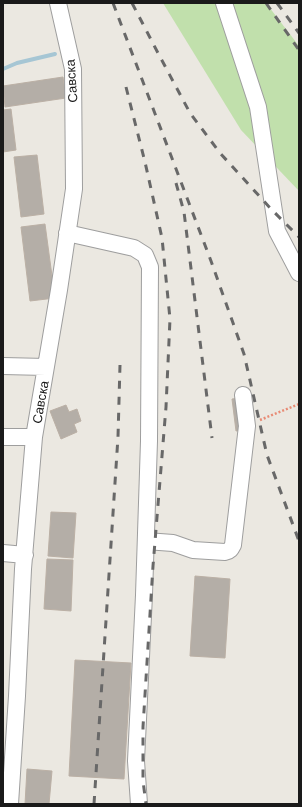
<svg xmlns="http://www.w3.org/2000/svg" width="302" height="807" viewBox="0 0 302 807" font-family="Arial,sans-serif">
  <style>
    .grass { fill: #c1e0ac }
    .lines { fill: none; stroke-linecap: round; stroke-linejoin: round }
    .stream { stroke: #a6c6d4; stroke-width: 4 }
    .building { fill: #b4aea7; stroke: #bbb0a5 }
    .minor-casing { stroke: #9e9e9e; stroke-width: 18 }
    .path { stroke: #e88b75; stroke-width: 2.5; stroke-dasharray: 2 2; stroke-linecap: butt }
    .minor { stroke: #fff; stroke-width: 16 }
    .rail { stroke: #686868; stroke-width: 3; stroke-dasharray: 8 8; stroke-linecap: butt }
    .labels { text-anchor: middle; stroke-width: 4; stroke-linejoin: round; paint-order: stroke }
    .street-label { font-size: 13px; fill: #1a1a1a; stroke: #fff }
  </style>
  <rect width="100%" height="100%" fill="#ebe8e1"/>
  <path class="grass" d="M163,3H266L299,46V191L241,130Z"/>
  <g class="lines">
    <path class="stream" d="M3,69L17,63L55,54"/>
  </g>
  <path class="building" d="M63,77L66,98L5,107L3,86Z
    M11,109L16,150L3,152V110Z
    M37,155L44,214L21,217L14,157Z
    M45,224L55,298L30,301L21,227Z
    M240,398L245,430L236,431L232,399Z
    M66,405L69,412L77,409L81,421L74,424L77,432L61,439L50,411Z
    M51,512L76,513L73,558L48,556Z
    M47,559L73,560L71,611L44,609Z
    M195,576L230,579L225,658L190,656Z
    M75,660L131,663L124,779L69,776Z
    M27,769L52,771L49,804H25Z"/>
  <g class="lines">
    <g class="minor-casing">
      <path id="minor" d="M224,3L258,107L277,231L299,273
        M67,233L134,248L145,255L150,267L149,441L144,595L136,761L139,804
        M3,366L46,367
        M3,437H34
        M146,541L173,543L193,550L225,552C230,551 231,549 233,545L247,426L243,395
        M3,553L25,555
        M10,804L17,696L23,569L34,437L59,290L74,189L73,69L58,3"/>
    </g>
    <path class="path" d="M260,420L299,404"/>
    <use href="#minor" class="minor"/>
    <path class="rail" d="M113,3L211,261L244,354L267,455L299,541
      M132,3L158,53L190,113L220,153L272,210L299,237
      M266,3L299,50
      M277,3L299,33
      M126,87L145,162L162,238L170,319L166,407L153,566L143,727V781L146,804
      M176,183L184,212L212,438
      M94,804L118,437L120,365"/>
  </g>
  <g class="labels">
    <g class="street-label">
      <text transform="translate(71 81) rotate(-94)" y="5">Савска</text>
      <text transform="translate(40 402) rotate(-80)" y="5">Савска</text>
    </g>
  </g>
  <rect width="302" height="807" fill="none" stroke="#1a1a1a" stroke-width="8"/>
</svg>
